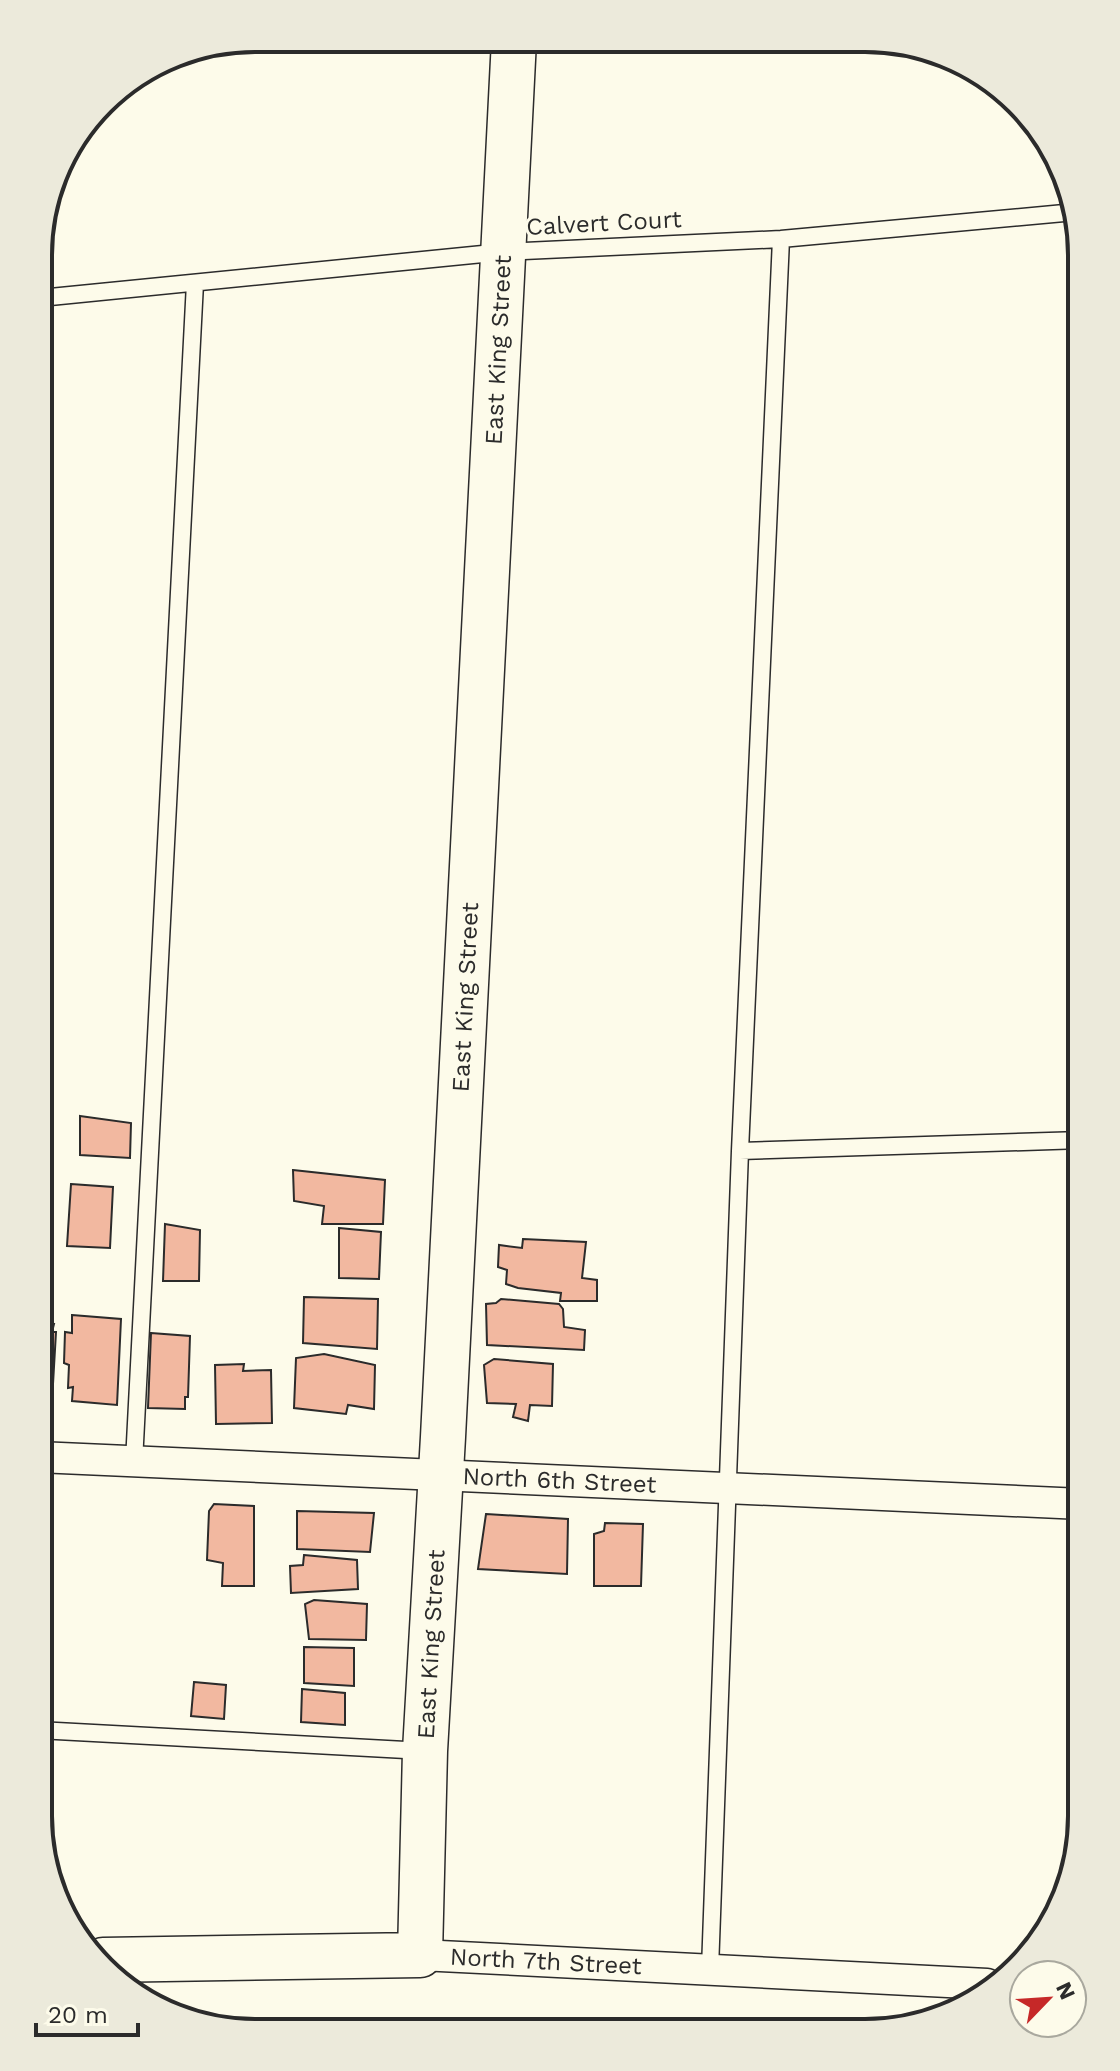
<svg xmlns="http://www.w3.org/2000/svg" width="1120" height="2071" viewBox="0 0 1120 2071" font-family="'Work Sans',sans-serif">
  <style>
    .building { fill: #f2b8a0; stroke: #2b2b2b; stroke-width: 2 }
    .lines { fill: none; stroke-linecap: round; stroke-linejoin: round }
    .lane-casing { stroke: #2b2b2b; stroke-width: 19 }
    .street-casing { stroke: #2b2b2b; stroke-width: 33 }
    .secondary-casing { stroke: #2b2b2b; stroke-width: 47 }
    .lane { stroke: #fdfbea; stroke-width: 16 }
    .street { stroke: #fdfbea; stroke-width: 30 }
    .secondary { stroke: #fdfbea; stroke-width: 44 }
    .labels { text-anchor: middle; stroke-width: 6; stroke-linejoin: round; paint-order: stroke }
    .street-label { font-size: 24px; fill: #2b2b2b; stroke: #fdfbea }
    .rim { fill: none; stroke: #2b2b2b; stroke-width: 4 }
  </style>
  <rect width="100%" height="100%" fill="#fdfbea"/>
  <path class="building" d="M80,1116L131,1123L130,1158L80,1155Z
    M293,1170L385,1180L383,1224H322L324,1206L294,1201Z
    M71,1184L113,1187L110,1248L67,1246Z
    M165,1224L200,1230L199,1281H163Z
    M339,1228L381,1232L379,1279L339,1278Z
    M523,1239L586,1242L582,1278L597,1280V1301H560L561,1293L518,1288L506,1284L507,1270L498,1267L499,1245L522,1248Z
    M304,1297L378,1299L377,1349L303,1343Z
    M501,1299L559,1304L563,1309L564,1327L585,1330L584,1350L487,1345L486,1304L496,1303Z
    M72,1315L121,1319L117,1405L72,1401L73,1387L68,1388L69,1365L64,1363L65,1332L72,1333Z
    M39,1323L54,1324L52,1332H56L53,1384L38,1383Z
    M151,1333L190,1336L188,1397H185V1409L148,1408Z
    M324,1354L375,1365L374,1409L348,1405L346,1414L294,1408L296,1358Z
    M494,1359L553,1364L552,1406L530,1405L528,1421L513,1417L516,1404L487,1403L484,1365Z
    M244,1364L243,1371L271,1370L272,1423L216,1424L215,1365Z
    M214,1504L254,1506V1586H222L223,1563L207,1560L209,1511Z
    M297,1511L374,1513L370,1552L297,1549Z
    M486,1514L568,1519L567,1574L478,1569Z
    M605,1523L643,1524L641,1586H594V1534L604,1531Z
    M304,1555L357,1560L358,1589L291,1593L290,1566L303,1565Z
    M314,1600L367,1604L366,1640L309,1639L305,1604Z
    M304,1647L354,1648V1686L304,1683Z
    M194,1682L226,1685L224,1719L191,1716Z
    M302,1689L345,1693V1725L301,1722Z"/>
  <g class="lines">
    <g class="lane-casing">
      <path id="lane" d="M40,298L503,252L781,239L1075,212
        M740,1151L1082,1140
        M134,1462L195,283
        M38,1730L424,1751
        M710,1969L740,1151L781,239"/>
    </g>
    <g class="street-casing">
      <g id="street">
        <path id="s1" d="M38,1457L1082,1504"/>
        <path id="s2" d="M420,1955L987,1984"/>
      </g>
    </g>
    <g class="secondary-casing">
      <g id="secondary">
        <path id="s3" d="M103,1960L420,1955L425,1751L443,1437L514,40"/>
      </g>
    </g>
    <use href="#lane" class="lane"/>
    <use href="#street" class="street"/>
    <use href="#secondary" class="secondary"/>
  </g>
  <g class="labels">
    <g class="street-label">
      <text transform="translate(604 223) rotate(-3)" y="8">Calvert Court</text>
      <text dy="8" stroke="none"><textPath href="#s3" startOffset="1924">East King Street</textPath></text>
      <text dy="8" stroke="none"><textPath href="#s3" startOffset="1276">East King Street</textPath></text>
      <text dy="8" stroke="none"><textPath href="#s1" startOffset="522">North 6th Street</textPath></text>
      <text dy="8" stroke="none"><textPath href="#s3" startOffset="628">East King Street</textPath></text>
      <text dy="8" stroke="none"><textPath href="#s2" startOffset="126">North 7th Street</textPath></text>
    </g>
  </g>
  <path d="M0 0H1120V2071H0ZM255 52H865A203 203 0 0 1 1068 255V1816A203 203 0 0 1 865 2019H255A203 203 0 0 1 52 1816V255A203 203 0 0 1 255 52Z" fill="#eceadb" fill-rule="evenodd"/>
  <path class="rim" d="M255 52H865A203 203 0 0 1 1068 255V1816A203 203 0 0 1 865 2019H255A203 203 0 0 1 52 1816V255A203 203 0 0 1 255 52Z"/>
  <g transform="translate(1048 1999) rotate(65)"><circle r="38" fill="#fdfbea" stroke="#a9a89e" stroke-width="2"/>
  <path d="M0-6L14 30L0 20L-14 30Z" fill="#c62828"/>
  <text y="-12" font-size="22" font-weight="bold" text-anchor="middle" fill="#2b2b2b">N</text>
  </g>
  <path d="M36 2023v12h102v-12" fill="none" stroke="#2b2b2b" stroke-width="4"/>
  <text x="48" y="2023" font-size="24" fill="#2b2b2b" stroke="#fdfbea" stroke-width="6" paint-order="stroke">20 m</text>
</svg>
